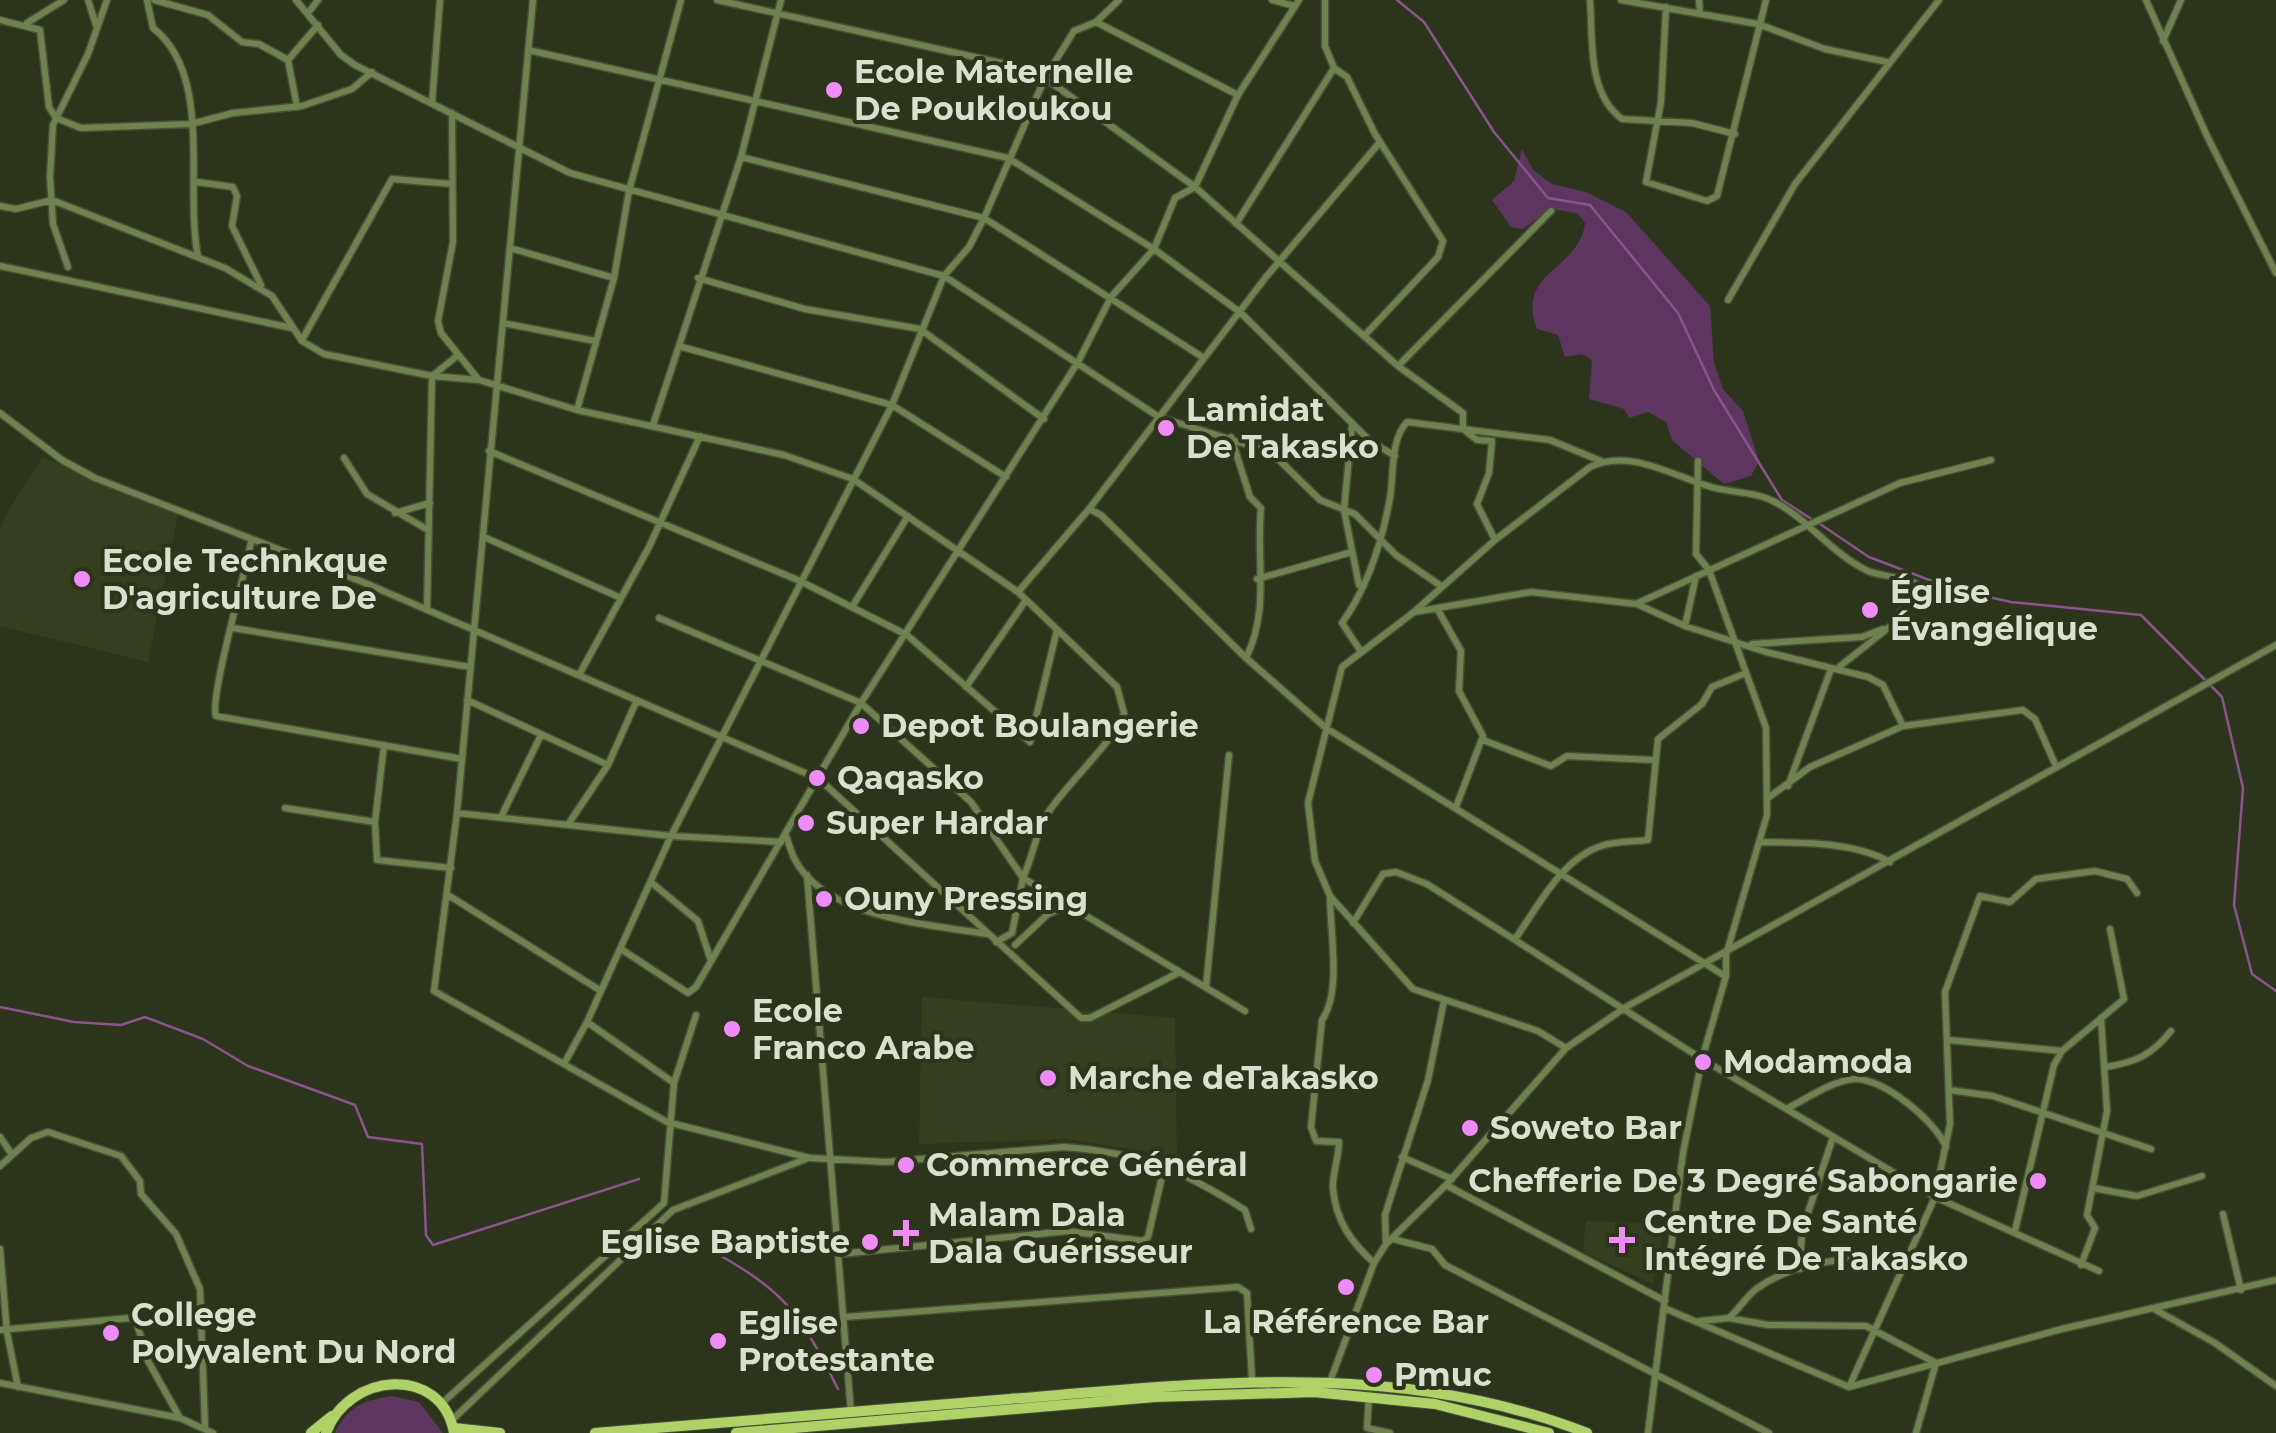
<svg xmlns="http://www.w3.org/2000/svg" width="2276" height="1433" viewBox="0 0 2276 1433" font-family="Montserrat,sans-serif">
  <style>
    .built { fill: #353f1f }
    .green { fill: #5d3660 }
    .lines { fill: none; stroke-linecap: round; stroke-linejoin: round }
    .stream { stroke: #88548b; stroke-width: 2.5 }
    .minor-casing { stroke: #485038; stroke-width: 9 }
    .primary-casing { stroke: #485038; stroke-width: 12 }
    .minor { stroke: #708150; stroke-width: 6 }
    .primary { stroke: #b0d167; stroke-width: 10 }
    .poi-dot { fill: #ef8bf6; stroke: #2c341b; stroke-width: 4 }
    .labels { text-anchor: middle; stroke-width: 8; stroke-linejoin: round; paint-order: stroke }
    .poi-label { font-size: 32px; font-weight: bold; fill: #dae0d0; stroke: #2c341b; text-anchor: start }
  </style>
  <rect width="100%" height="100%" fill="#2c341b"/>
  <path class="built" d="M43,457L178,514L148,662L0,626V532L6,514Z
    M922,997L1175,1018L1177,1156L1066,1139L919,1144Z
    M1586,1221L1665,1224L1653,1284L1583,1252Z"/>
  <path class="green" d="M1522,149L1533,170L1552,184L1586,192L1626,212L1710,306L1714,363L1723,389L1743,411L1759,461L1751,476L1724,484L1672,440L1666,422L1648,412L1629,418L1624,409L1589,399L1592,360L1582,354L1565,357L1558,335L1537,329C1515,271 1580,270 1585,223L1578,214C1546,205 1547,213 1522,229L1511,227L1492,200L1514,181Z
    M392,1396L419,1402L443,1433H335C347,1406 365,1400 392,1396Z"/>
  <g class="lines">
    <path class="stream" d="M1397,0L1424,22L1494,132L1548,198L1590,205L1678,313L1714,390L1782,500L1813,520
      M1820,524L1869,557L1953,589L2011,602L2141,615L2222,697L2243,788L2234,905L2252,974L2276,991
      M0,1007L74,1022L121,1025L145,1017L203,1039L248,1066L355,1105L368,1137L422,1144L426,1235L433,1245L639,1179
      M721,1256C790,1295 803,1320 838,1389"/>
    <g class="minor-casing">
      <path id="minor" d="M88,0L96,25
        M147,0L153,28C214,75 184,189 198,256
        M154,0L208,15L242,42L259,44L288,60
        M296,0L341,55L355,65L570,173L944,276L1159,417L1271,452L1320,500L1355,514L1396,555L1441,586
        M533,0L457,813L434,991L667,1122L810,1158L886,1162L1064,1147C1142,1153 1180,1169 1245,1210L1251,1229
        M717,0L1015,66L1045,78L1195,187L1398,366L1463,413V429L1477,440L1492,441L1489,473L1477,504L1495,540
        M1272,0L1295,6
        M1590,0C1593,40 1587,93 1622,119L1692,123L1735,134
        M1621,0L1758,24L1825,49L1887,62
        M1699,0L1700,13
        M2146,0L2208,138L2276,273
        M1666,7L1661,102L1646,182L1707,201L1717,196L1766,0
        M308,13L318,0
        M0,20L40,30L49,107L56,118L81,128L191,124L233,113L302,106L352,89L372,72
        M1096,22L1238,95
        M27,23L64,0
        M2163,41L2181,0
        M528,50L1008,158L1154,249L1241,313L1369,440L1395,456
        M1334,68L1347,77L1375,134L1443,241L1438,257L1365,335
        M432,103L440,0
        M297,107L288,60L318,25
        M452,113L453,242L438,321L441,333L478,379
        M741,157L984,218L1204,358
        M197,182L233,187L237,196L232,226L261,285
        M0,206L16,209L52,200L225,268L272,296L302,341L324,354L432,376L479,380L577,410L784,455L853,479L1018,592L1089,509L1266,277L1380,142
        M1236,224L1334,68L1325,46V0
        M510,248L614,278
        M0,266L292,328
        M68,267L53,224L50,177L53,125L88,54L107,0
        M698,278L805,309L920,329L1044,419
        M1728,300L1795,184L1939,0
        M503,323L595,341
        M302,340L392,179L452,184
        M682,347L892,405L1006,477
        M1398,366L1551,211
        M577,410L614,278L629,191L681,0
        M0,413L62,460L95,478L365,583L819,779L1081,1018H1090L1180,972
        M653,425L741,157L781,0
        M1352,425L1344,510L1359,585
        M1231,437L1250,497L1261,508C1256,562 1270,609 1246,658
        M489,451L800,581L907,635L1030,742L1057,630
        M344,458L367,494L428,530
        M1089,509L1101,515L1246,658L1326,728L1725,976
        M395,513L430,503
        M484,537L621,598
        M251,542C246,571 209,699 216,716L462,759
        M1257,579L1352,552
        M1018,592L1117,687L1124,713C1116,740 1066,784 1048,813C1036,831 1033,856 1023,878L1245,1011
        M1638,603L1900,483L1991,460
        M852,607L908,516
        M427,610L432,376L457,356
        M1438,610L1461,651L1459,691L1483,736L1456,807
        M1415,611L1495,540L1590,467C1628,448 1671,475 1708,486C1729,493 1755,491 1775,502C1809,520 1832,554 1868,571C1882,577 1899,575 1919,585L1892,625L1839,667
        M659,618L861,703L971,802L1023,878L1012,933L996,942
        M1685,626L1696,576
        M233,628L470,667
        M1752,644L1862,637L1883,629
        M1360,650L1342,623C1367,588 1382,542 1390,498C1394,474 1390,440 1407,422L1550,440L1601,461
        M579,675L649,547L700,436
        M966,687L1026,600
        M467,700L608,765
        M1483,740L1551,766L1567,756L1653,760
        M384,745L375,822L377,860L451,868
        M1788,786L1831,669
        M1768,798L1810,767L1903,726L2023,710L2035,719L2056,766
        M285,808L375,822
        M457,813L671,836L781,842
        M501,817L541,735
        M569,823L608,765L637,700
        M786,836C789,844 791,851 794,858C825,919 929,924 987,934
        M1759,842C1801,843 1853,841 1890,862
        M807,875L851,1412
        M652,883L698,921L710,958
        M448,895L601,991
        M1330,897C1330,933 1342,991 1322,1020L1311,1127L1316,1141L1339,1142C1339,1157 1332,1175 1333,1189C1336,1221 1351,1242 1374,1263
        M1353,923L1383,874L1396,872L1427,884L1702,1059L1935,1197L2099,1271
        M1515,939C1538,907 1561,859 1601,846C1616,841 1632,842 1648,840L1658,739L1702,704L1712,687L1746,673
        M1015,945L1048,914L1072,904
        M621,949L688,993L696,987L861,703L1078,362L1111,297L1154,249L1175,198L1195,187L1238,95L1299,0
        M1206,987L1229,755
        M1949,1040L2062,1051
        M1566,1048L1538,1031L1413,989L1330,896L1315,861L1308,803L1342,667L1414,612L1531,592L1637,604L1685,626L1766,652L1868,677L1883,685L1903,726
        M564,1064L587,1022
        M2106,1067C2136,1062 2152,1055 2171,1031
        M674,1083L587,1022L671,836L892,405L944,276L969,247L984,218L1045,78L1074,31L1096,22L1119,0
        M1949,1090L1993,1096L2151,1149
        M1788,1108C1808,1098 1832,1081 1854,1079C1883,1077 1936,1122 1946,1147
        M0,1137L11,1153
        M1402,1157L1452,1179
        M0,1166L31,1138L48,1132L121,1156L140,1181L141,1194L176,1234L200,1289L205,1426
        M1446,1185L1665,1301
        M2093,1188L2137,1196L2202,1176
        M2223,1214L2241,1290
        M2015,1231L2054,1065L2062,1051L2124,999L2110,929
        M1393,1239L1432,1249L1445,1265L1769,1433
        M1386,1244L1385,1215L1428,1080L1444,1001
        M0,1249L7,1332L18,1387
        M840,1254L1068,1231L1143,1241L1148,1237L1165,1164
        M2081,1265L2095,1228L2087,1215L2107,1111L2101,1018
        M1800,1269L1802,1231L1833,1137
        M1664,1308L1849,1387L2062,1329L2276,1280
        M2156,1310L2215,1343L2276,1386
        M845,1317L1238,1287L1247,1293L1252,1380
        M1729,1318L1768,1325L1866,1326L1936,1363L1916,1433
        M1700,1321L1729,1318C1739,1309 1746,1297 1756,1289C1801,1257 1855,1258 1907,1258
        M0,1330L129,1318L136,1321L148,1361L180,1418
        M1331,1379L1374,1263L1386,1244L1446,1185L1566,1048L1626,1007L2276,645
        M0,1383L180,1418L213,1433
        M1849,1387L1935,1197L1950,1124L1945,992L1980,896L2010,902L2036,879L2095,871L2127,879L2137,893
        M1369,1396L1367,1428L1390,1433
        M441,1404L664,1203L674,1083L696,1015
        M451,1421L673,1210L806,1159
        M1648,1433L1683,1153L1702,1059L1726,976V955L1767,815L1766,728L1709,570L1696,554L1698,461"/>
    </g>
    <g class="primary-casing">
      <path id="primary" d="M454,1428L500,1433
        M311,1433L332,1416
        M326,1433C348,1372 442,1364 454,1433
        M595,1433C733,1422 872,1410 1010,1399C1206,1383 1399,1359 1587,1433
        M736,1433L1155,1397L1314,1392L1435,1404L1549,1433"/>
    </g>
    <use href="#minor" class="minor"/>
    <use href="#primary" class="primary"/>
  </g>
  <g class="poi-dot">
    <circle cx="834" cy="90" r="10"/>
    <circle cx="1166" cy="428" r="10"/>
    <circle cx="82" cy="579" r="10"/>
    <circle cx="1870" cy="610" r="10"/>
    <circle cx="861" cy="726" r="10"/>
    <circle cx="817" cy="778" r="10"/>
    <circle cx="806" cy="823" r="10"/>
    <circle cx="824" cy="899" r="10"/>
    <circle cx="732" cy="1029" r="10"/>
    <circle cx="1703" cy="1062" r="10"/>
    <circle cx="1048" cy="1078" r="10"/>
    <circle cx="1470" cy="1128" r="10"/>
    <circle cx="906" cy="1165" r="10"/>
    <circle cx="2038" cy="1181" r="10"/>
    <path d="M901 1218h10v10h10v10h-10v10h-10v-10h-10v-10h10z"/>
    <path d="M1617 1225h10v10h10v10h-10v10h-10v-10h-10v-10h10z"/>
    <circle cx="870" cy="1242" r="10"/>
    <circle cx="1346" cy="1287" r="10"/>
    <circle cx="111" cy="1333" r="10"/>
    <circle cx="718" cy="1341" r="10"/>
    <circle cx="1374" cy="1375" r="10"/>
  </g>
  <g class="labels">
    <g class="poi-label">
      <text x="854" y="83">Ecole Maternelle<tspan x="854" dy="37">De Poukloukou</tspan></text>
      <text x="1186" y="421">Lamidat<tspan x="1186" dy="37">De Takasko</tspan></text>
      <text x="102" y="572">Ecole Technkque<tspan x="102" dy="37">D'agriculture De</tspan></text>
      <text x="1890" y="603">Église<tspan x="1890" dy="37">Évangélique</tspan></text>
      <text x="881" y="737">Depot Boulangerie</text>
      <text x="837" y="789">Qaqasko</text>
      <text x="826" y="834">Super Hardar</text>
      <text x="844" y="910">Ouny Pressing</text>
      <text x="752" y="1022">Ecole<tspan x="752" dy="37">Franco Arabe</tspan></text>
      <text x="1723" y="1073">Modamoda</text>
      <text x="1068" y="1089">Marche deTakasko</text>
      <text x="1490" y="1139">Soweto Bar</text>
      <text x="926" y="1176">Commerce Général</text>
      <text x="2018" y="1192" text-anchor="end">Chefferie De 3 Degré Sabongarie</text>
      <text x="928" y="1226">Malam Dala<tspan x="928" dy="37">Dala Guérisseur</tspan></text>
      <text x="1644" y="1233">Centre De Santé<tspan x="1644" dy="37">Intégré De Takasko</tspan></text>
      <text x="850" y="1253" text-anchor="end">Eglise Baptiste</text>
      <text x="131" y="1326">College<tspan x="131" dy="37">Polyvalent Du Nord</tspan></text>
      <text x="1346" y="1333" text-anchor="middle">La Référence Bar</text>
      <text x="738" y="1334">Eglise<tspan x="738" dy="37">Protestante</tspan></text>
      <text x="1394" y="1386">Pmuc</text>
    </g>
  </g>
</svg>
